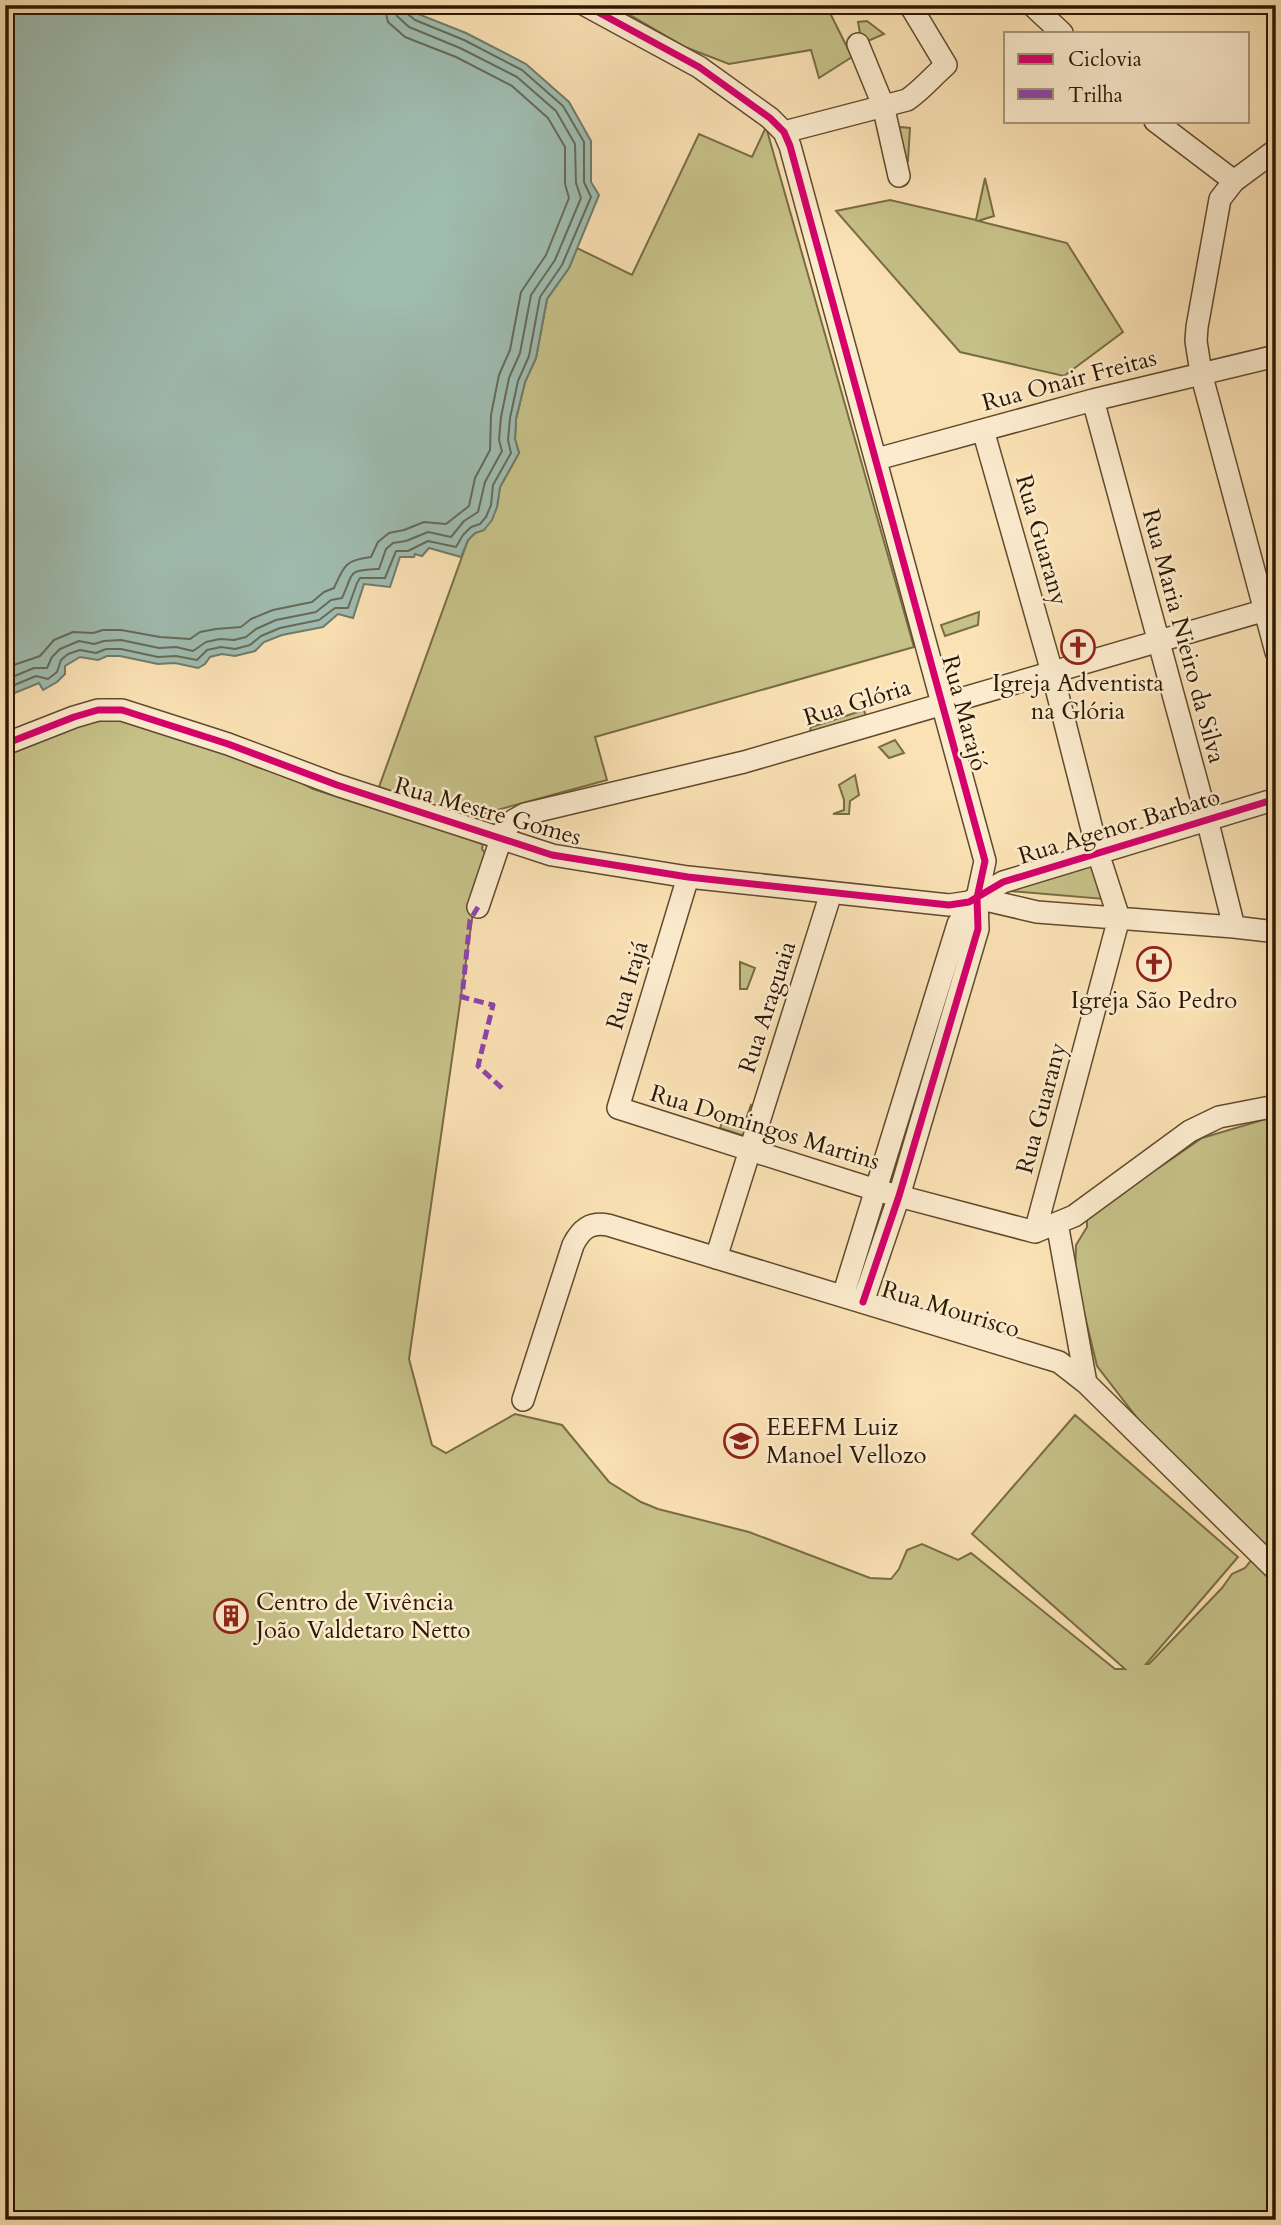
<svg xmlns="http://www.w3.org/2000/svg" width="1281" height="2225" viewBox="0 0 1281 2225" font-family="Cardo,serif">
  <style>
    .green { fill: #c6c188; stroke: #796c44; stroke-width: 2 }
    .water { fill: #9fbdb1; stroke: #717b6a; stroke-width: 2 }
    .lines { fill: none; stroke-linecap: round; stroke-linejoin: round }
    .shore { stroke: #666a58; stroke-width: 2 }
    .minor-casing { stroke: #604a2d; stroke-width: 24 }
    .minor { stroke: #fceccf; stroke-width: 21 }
    .quiet { stroke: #8e44ad; stroke-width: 5; stroke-dasharray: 10 5; stroke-linecap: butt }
    .cycleway-casing { stroke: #fceccf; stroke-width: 11 }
    .cycleway { stroke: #d6006c; stroke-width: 7 }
    .labels { text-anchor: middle; stroke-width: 5; stroke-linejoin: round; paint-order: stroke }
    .street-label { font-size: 24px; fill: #2c1700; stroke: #fceccf }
    .poi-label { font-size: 24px; fill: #2c1700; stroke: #fceccf }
  </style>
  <rect width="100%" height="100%" fill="#fbe2b5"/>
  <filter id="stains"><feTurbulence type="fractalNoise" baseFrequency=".00286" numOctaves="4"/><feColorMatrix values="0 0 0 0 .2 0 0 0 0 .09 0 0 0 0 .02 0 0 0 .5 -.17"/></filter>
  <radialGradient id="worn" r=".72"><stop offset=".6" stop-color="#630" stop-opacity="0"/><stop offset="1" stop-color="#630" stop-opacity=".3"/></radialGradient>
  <path class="green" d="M613,5H826L852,57L819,78L811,50L729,64L685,47Z
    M867,21L884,34L868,41L861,39L858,22Z
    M766,127L914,647L595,737L607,780L468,818L379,787L468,540L475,533L484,530L497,507L500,487L519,453L515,439L516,419L525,382L536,358L547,299L569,268L577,248L632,275L699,134L752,157Z
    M901,127L910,128L908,161H903L896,132Z
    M985,178L994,216L978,221L1067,243L1123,332L1064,376L960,352L836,211L890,200L976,220Z
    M979,612L978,625L945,636L941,625Z
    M864,710L867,720L808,738L811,727Z
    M105,719L149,725L222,750L257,767L291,777L313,789L376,809L400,814L483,844L482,849L491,861L475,898L409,1359L432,1445L446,1453L515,1414L562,1425L609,1482L641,1502L658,1509L749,1532L870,1578L891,1579L899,1569L907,1550L922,1544L958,1560L971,1553L1115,1669H1125L972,1534L1075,1415L1238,1557L1146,1664H1149L1222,1588L1232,1574L1245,1568L1263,1545L1148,1432L1097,1366L1075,1275L1076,1245L1087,1227V1219L1119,1191L1160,1167L1202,1138L1276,1116V2220H5V756L86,723Z
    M895,740L904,753L889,758L879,747Z
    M855,775L859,795L850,801L849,814H833L844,810V800L839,785Z
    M1093,863L1104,899L1009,891Z
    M740,962L755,968L747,989H740Z
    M751,1105L754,1108L744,1136L720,1128L722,1122L742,1129Z"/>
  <path class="water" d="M5,5H407L418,14L466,33L526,64L569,102L591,141V182L599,195L569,268L547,299L536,358L525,382L516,419L515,439L519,453L500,487L497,507L492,520L484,530L475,533L468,540L461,557L429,548L422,556L415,554L414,557H400L390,587L364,584L353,618L338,614L323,627L282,635L264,642L255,651L235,656L222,654L210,657L205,664L198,668L175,663L158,664L120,656H107L98,660L80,657L65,666V674L57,682L43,690L39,683L7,696L8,700L5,702Z"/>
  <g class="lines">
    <path class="shore" d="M5,668L40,656L54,640L73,632L93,633L103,630H121L160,637L190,639L200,632L216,629L241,627L251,619L273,610L312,602L324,592L334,588C344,566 345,560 371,557L378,542L389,533L404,530L424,522L446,524L469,506L475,478L490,450L491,415L499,375L510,350L521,292L546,255L569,198L565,184V147L548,118L512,86L456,57L405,37L388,22L384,5
      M5,680L34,668H47L52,657L60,649L79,641L94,644L104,641L121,640L159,648L176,647L193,651L206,642L220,639L234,640L246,637L256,629L276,620L316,612L331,600L342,598C355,570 346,571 379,569L386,549L393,543L406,541L428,532L451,537L464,521L478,512L485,482L502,451L499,440L501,417L509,378L520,353L531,295L555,260L581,198L576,183L575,144L556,111L517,77L460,48L409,27L397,16L394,5
      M5,689L36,676L48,679L57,672L61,660L68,654L80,650L96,653L106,649H121L158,657L176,656L197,660L207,650L221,647L235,649L250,645L261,636L280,628L319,620L335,608H348L357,583L360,578H385L396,551H408L428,541L456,547L463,535L471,527L480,524L486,517L491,505L493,485L511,453L508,440L510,418L518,381L529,356L540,297L562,265L591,197L584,182V142L563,106L522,70L464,40L415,20L405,12L403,5"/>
    <g class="minor-casing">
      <path id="minor" d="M585,5L699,67L770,118L784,132L790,146L985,861L977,898L978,929L899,1196L863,1302
        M1032,5L1062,33
        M858,44L883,105L899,176
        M1155,121L1234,181
        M784,132L907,100C922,90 932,77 946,65L910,5
        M1276,150L1234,181L1220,199L1197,327L1196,341L1201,373L1276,652
        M1093,400L1207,819L1234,927
        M983,430L1052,672L1098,853L1119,918L1035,1232
        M877,459L1093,400L1276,356
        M5,744L74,717L98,710H122L228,744L337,785L552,855L688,877L949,905L969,902L1003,882L1276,799
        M688,877L618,1108L876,1190L1035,1232L1074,1216L1190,1131L1219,1117L1276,1106
        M977,898L1037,912L1234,927L1276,932
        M478,907L504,830L514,820L525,814L744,762L1276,607
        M1057,1223L1086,1383
        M716,1258L831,893
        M843,1296L958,924L977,898
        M523,1400L573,1245C581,1229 590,1222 608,1225L1059,1362L1086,1383L1276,1570"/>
    </g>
    <use href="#minor" class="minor"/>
    <path class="quiet" d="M478,907L470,920L462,997L493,1005L478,1066L504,1090"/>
    <g class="cycleway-casing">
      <path id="cycleway" d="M585,5L699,67L770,118L784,132L790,146L985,861L977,898L978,929L899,1196L863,1302
        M5,744L74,717L98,710H122L228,744L337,785L552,855L688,877L949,905L969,902L1003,882L1276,799"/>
    </g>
    <use href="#cycleway" class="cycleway"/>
  </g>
  <defs>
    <g id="church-ring" transform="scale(1.75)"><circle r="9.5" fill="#fceccf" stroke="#8f2418" stroke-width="1.5"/><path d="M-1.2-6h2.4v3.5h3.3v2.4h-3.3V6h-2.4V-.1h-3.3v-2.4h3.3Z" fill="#8f2418"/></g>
    <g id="school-ring" transform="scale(1.75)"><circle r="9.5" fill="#fceccf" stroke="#8f2418" stroke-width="1.5"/><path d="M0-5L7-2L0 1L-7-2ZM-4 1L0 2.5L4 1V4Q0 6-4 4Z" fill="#8f2418"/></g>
    <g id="building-ring" transform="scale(1.75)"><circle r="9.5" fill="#fceccf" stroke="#8f2418" stroke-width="1.5"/><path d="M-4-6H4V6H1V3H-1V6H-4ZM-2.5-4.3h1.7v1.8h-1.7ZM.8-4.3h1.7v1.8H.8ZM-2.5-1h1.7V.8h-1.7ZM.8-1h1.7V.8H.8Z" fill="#8f2418"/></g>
  </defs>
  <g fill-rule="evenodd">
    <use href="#church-ring" x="1078" y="647"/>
    <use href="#church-ring" x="1154" y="964"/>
    <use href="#school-ring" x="741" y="1441"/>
    <use href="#building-ring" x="231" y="1616"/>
  </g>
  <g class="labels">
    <g class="street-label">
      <text transform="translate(1069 380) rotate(-15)" y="8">Rua Onair Freitas</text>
      <text transform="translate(1042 540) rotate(74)" y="8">Rua Guarany</text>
      <text transform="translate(1184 636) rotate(75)" y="8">Rua Maria Nieiro da Silva</text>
      <text transform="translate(857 702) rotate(-17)" y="8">Rua Glória</text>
      <text transform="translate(965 713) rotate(75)" y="8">Rua Marajó</text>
      <text transform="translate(488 811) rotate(16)" y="8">Rua Mestre Gomes</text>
      <text transform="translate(1119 826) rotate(-17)" y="8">Rua Agenor Barbato</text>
      <text transform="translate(627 985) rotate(-73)" y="8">Rua Irajá</text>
      <text transform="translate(767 1007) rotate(-72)" y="8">Rua Araguaia</text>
      <text transform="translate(1041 1108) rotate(-75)" y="8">Rua Guarany</text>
      <text transform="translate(765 1127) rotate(17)" y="8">Rua Domingos Martins</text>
      <text transform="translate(951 1309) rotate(17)" y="8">Rua Mourisco</text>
    </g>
    <g class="poi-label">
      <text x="1078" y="691">Igreja Adventista<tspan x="1078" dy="28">na Glória</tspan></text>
      <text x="1154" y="1008">Igreja São Pedro</text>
      <text x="766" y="1435" text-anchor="start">EEEFM Luiz<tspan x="766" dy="28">Manoel Vellozo</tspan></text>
      <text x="256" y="1610" text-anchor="start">Centro de Vivência<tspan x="256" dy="28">João Valdetaro Netto</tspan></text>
    </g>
  </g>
  <rect width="1281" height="2225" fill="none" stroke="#fbe2b5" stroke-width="28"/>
  <rect x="7" y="7" width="1267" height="2211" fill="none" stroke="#2c1700" stroke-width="3.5"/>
  <rect x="14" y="14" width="1253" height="2197" fill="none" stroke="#2c1700" stroke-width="2"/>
  <rect x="1004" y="32" width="245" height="91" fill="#fceccf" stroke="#a9977c" stroke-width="2"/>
  <rect x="1018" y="54" width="35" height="10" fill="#d6006c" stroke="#a9977c" stroke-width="2"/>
  <text x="1068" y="66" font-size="21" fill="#2c1700">Ciclovia</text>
  <rect x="1018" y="89" width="35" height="10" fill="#8e44ad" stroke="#a9977c" stroke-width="2"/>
  <text x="1068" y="102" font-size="21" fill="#2c1700">Trilha</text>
  <rect width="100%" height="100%" filter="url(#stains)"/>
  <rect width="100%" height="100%" fill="url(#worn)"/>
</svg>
